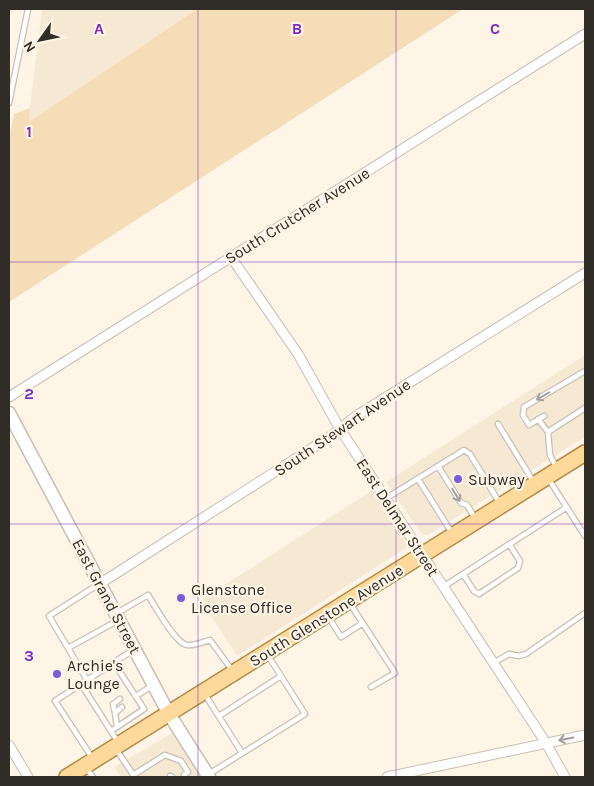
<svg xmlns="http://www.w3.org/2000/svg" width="594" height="786" viewBox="0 0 594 786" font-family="Karla,sans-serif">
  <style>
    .built { fill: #f6e9d4 }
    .green { fill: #f4ddb7 }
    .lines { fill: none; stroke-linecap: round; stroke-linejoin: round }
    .lane-casing { stroke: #c8c0b2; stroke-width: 7 }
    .street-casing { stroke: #c8c0b2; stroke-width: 11 }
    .secondary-casing { stroke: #c8c0b2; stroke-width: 15 }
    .primary-casing { stroke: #b48d48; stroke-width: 18 }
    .lane { stroke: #fff; stroke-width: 4.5 }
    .street { stroke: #fff; stroke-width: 9 }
    .secondary { stroke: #fff; stroke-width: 12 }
    .primary { stroke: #fdda9b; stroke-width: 15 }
    .oneway { stroke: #a2a09e }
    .grid { fill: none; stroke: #7b2cbf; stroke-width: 1; stroke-opacity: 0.55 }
    .poi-dot { fill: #7a5ed9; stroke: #fef5e7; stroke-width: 2 }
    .labels { text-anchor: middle; stroke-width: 4.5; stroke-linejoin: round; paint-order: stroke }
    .street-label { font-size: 16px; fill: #302d27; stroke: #fef5e7 }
    .poi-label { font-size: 16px; fill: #302d27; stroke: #fef5e7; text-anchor: start }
    .grid-label { font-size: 16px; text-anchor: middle; font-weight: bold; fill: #7b2cbf; stroke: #fef5e7; stroke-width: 4.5; stroke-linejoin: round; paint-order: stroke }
  </style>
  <rect width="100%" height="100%" fill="#fef5e7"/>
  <path class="built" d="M42,9H197L28,123Z
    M585,355V437L428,535H424L420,532L386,482Z
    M376,488L409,540L406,548L237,656L201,600Z
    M174,732L205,777H121L114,767Z"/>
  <path class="green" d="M197,9H463L9,302V139L14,114L30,108L29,122Z"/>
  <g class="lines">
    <g class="lane-casing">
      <path id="lane" d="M9,103L28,9
        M544,416L529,425L523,415L524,407L585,371
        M538,419L548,432
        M498,424L533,481
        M438,466L461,503L467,505L475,518
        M556,467L550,455L548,432L585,408
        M548,478L585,536
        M418,479L452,533
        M385,499L464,450L470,454L499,502
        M463,574L474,591L479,594L518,568L520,561L509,544
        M443,587L567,507
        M349,602L395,673L371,687
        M117,613L148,595C155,606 175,643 187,645C194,646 203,642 210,640L232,670
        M328,616L341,637L363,623
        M68,648L117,621
        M493,663L509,654L519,656L526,654L585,613
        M87,680L49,616L99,584
        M81,684L118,742
        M204,693L242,753
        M136,696L152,686
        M115,713L113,704L120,699
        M219,716L281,676
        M117,727L115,713L122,707
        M111,731L144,709L114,663
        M116,749L134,776
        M93,759L55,701L133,650
        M86,768L93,777
        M209,774L305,714L267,654
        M133,775L165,755L181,761L188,772L184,775
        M170,776L172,777"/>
    </g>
    <g class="street-casing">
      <path id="street" d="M231,257L298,354L340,429L546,743L565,777
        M9,397L585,34
        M101,583L331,436L356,416L585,273
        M9,745L28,777
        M387,777L585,735"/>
    </g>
    <g class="secondary-casing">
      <path id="secondary" d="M9,413L169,714L209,777"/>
    </g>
    <g class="primary-casing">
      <path id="primary" d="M67,777L585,453"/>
    </g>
    <use href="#lane" class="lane"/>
    <use href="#street" class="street"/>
    <use href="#secondary" class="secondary"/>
    <use href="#primary" class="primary"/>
  </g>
  <defs><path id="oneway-shaft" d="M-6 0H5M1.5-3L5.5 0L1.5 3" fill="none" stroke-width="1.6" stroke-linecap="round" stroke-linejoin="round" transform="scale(1.25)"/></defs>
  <g class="oneway">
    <use href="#oneway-shaft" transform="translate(543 396) rotate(150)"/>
    <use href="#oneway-shaft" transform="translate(456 495) rotate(59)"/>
    <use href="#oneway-shaft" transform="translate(566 739) rotate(168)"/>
  </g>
  <path class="grid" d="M198,9V777M396,9V777M9,262H585M9,524H585"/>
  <g class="poi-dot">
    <circle cx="458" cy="479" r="5"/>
    <circle cx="181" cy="598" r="5"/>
    <circle cx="57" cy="674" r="5"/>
  </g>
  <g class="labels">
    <g class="street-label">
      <text transform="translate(297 215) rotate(-32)" y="6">South Crutcher Avenue</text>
      <text transform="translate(342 427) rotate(-34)" y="6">South Stewart Avenue</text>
      <text transform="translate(398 517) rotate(57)" y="6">East Delmar Street</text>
      <text transform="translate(107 596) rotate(62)" y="6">East Grand Street</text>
      <text transform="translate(326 615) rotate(-32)" y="6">South Glenstone Avenue</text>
    </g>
    <g class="poi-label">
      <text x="468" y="485">Subway</text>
      <text x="191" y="595">Glenstone<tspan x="191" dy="18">License Office</tspan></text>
      <text x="67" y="671">Archie's<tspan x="67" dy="18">Lounge</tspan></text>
    </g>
  </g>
  <g class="grid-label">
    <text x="99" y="34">A</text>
    <text x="297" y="34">B</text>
    <text x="495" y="34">C</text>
    <text x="29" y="137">1</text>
    <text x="29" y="399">2</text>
    <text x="29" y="661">3</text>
  </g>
  <rect width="594" height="786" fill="none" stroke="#302d27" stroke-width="20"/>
  <g transform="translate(40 40) rotate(237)" stroke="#fef5e7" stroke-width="4" paint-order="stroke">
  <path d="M0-4L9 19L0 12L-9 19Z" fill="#302d27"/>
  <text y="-8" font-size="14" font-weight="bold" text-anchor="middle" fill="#302d27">N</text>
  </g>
</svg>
